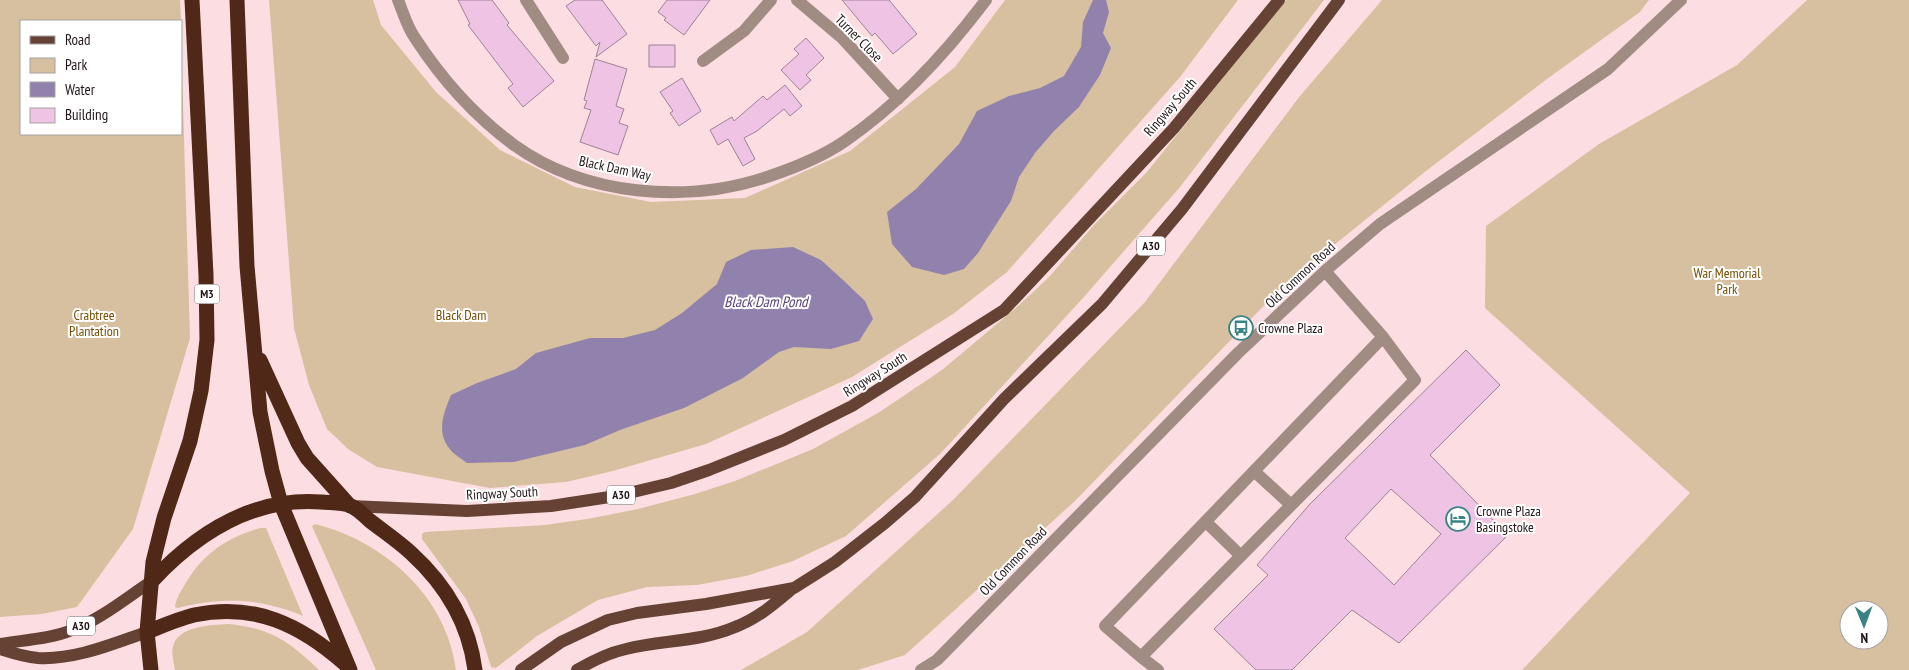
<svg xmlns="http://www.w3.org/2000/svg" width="1909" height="670" viewBox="0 0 1909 670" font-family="'PT Sans Narrow',sans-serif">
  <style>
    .green { fill: #d7c09f; fill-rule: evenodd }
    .water { fill: #9182ad }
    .building { fill: #eec3e4; stroke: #9d8296; fill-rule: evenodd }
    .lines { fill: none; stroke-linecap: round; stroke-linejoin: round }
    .minor { stroke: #a18c83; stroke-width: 12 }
    .major { stroke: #654233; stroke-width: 12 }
    .highway { stroke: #4f2817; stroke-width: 15 }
    .labels { text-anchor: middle; stroke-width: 4; stroke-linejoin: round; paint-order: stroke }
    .shield { fill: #fff; stroke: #645b5d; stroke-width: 1 }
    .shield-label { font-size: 12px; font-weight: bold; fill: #221517 }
    .street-label { font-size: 14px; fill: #221517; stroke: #fff }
    .park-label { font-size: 14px; fill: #734d00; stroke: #fff }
    .poi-label { font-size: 14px; fill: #221517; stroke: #fff; text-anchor: start }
    .water-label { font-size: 15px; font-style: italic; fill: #58427b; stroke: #fff }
  </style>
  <rect width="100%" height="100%" fill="#fcdee2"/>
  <path class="green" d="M0,0H180L181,21H21V134H181V38L190,338L133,529L77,607L42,614L0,617Z
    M269,0H373L381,25L436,92L500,150L575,187L651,202L745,198L850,151L955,67L1005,0H1238L1180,77L1007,272L953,314L852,377L706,444L613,471L566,482L490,488L377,467L348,449L327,429L309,385L294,328Z
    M1286,0H1324L1180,187L1083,298L940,454L846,536L793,561L746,576L697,585L647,587L598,600L537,636L496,668L491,667L479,627L466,599L422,539V534L425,532L545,525L587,519L638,509L695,494L735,481L813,449L878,413L942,370L1017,307L1049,277L1094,225L1146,173Z
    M1382,0H1649L1640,12L1547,79L1426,171L1283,286L1075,501L905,655L858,670H741L807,632L953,500L1145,302L1300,96Z
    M1807,0H1909V670H1522L1690,493L1485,308L1486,226L1599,144L1737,65ZM1849,610H1879V640H1849Z
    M315,524C384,541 447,597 456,670H376L312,526Z
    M260,528H266L303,616C259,598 224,597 178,608L175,607C176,599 180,593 184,586C202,554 226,538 260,528Z
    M228,624C270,628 289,641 319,670H175C174,663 171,654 173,647C177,626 211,625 228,624Z"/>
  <path class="water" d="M1093,0H1106L1109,12L1103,33L1111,48L1100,75L1079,107L1054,131L1035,153L1019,177L1011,201L978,253L964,269L944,275L912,267L892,244L887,212L916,189L959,144L977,111L1009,96L1040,88L1064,76L1081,47L1083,22Z
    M793,247L821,260L843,280L865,301L873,319L859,341L831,349L794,347L779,352L743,378L684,408L620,430L585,445L514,462L467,463C461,458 453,454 449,448C436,431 444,412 451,395L477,383L516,369L536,353L590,338H623L655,330L682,313L717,284L726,262L751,250Z"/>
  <path class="building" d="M458,0H492L509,23L507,25L554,81L523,107L508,88L513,84L468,25L470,24Z
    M575,0H602L627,34L596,57L600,42L596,46L566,6Z
    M667,0H710L684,35L664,20L666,18L658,12Z
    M842,0H889L917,34L893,54L875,33L872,36Z
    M806,38L824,58L806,75L811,80L800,90L781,70L799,54L794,49Z
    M649,45H675V67H649Z
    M595,59L627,69L616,106L624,109L619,123L628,126L618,155L580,142L591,110L584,108L587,101L584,100Z
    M682,78L701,111L679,126L670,113L673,111L660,92Z
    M785,85L802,106L790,116L784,109L757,131L744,138L755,159L743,166L728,139L718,145L710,130L732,117L734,121L763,96L767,100Z
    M1466,350L1500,385L1430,455L1508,535L1399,643L1352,610L1292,670H1256L1214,629L1268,575L1257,565L1310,504ZM1391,489L1441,534L1394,585L1345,538Z"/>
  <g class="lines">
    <path class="minor" d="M398,0C403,12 407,27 415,38C441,78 476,117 514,145C585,196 686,204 767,177C794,168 822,157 845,141C901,103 946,53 986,0
      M526,0L563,58
      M797,0L842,38L898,99
      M703,61L744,31L771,0
      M1325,271L1383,337L1105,626L1141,657L1415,380L1383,337
      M1254,471L1291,505
      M1206,522L1241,556
      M1141,657L1158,670
      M921,670L937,660L1238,353L1325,271L1380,224L1608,69L1681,0"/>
    <path class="major" d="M350,506L467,511L551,506L616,496L671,483L709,470L784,440L852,406L1004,310L1174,128L1279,0
      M0,644C24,640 50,639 72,630C101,619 126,598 152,581
      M0,649C12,653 25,657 38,658C75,660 112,644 147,632
      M521,670L561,642L608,620L637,613L706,604L794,588L835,562L885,523L915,497L1004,399L1102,304L1182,209L1339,0
      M577,670C592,661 608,653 626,649C662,640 700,642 735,627C757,619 774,604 792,589"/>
    <path class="highway" d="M237,0L247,266L260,412L272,471L281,504L350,670
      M260,360L298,443L307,458L350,506
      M152,581C196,534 253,497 321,502C330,503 343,502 351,506C358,509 364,515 369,520C383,531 398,541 411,553C445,584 469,623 475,670
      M147,632C162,626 178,619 194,615C254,602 301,625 345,664
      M151,670L147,632L153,562L164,518L190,441L201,391L207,340L206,275L192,0"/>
  </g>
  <defs>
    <g id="bus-ring" transform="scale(1.25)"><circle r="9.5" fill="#fff" stroke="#3a8385" stroke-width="1.5"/><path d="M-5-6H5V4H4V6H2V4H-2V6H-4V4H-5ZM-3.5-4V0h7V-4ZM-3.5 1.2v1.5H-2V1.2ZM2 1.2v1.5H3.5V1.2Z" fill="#3a8385"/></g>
    <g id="hotel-ring" transform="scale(1.25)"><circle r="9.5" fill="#fff" stroke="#3a8385" stroke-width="1.5"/><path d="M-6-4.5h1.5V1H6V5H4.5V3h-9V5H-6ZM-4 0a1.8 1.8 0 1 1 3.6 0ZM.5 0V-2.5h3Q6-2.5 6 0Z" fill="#3a8385"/></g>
  </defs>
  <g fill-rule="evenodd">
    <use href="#bus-ring" x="1241" y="328"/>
    <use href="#hotel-ring" x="1458" y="519"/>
  </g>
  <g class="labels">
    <g class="shield">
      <rect x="1137" y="236.5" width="28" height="19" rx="4"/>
      <rect x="194.5" y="284.5" width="25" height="19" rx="4"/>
      <rect x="607" y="485.5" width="28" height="19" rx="4"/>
      <rect x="67" y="616.5" width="28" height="19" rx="4"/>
    </g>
    <g class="shield-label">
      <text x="1151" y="250">A30</text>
      <text x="207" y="298">M3</text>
      <text x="621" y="499">A30</text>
      <text x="81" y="630">A30</text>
    </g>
    <g class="street-label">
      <text transform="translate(859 38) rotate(45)" y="5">Turner Close</text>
      <text transform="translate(1170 107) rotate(-49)" y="5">Ringway South</text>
      <text transform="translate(615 168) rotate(12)" y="5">Black Dam Way</text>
      <text transform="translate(1300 275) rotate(-43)" y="5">Old Common Road</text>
      <text transform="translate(875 374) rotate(-32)" y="5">Ringway South</text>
      <text transform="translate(502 493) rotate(-3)" y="5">Ringway South</text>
      <text transform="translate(1013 561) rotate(-46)" y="5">Old Common Road</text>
    </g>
    <g class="park-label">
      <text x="1727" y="278">War Memorial<tspan x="1727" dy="16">Park</tspan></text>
      <text x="94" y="320">Crabtree<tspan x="94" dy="16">Plantation</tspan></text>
      <text x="461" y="320">Black Dam</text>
    </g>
    <g class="poi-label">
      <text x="1258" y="333">Crowne Plaza</text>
      <text x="1476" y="516">Crowne Plaza<tspan x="1476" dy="16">Basingstoke</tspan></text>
    </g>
    <g class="water-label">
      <text x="766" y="307">Black Dam Pond</text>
    </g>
  </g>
  <rect x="20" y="20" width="162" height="115" fill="#ffffff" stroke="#a7a1a2"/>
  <rect x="30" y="36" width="25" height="8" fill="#654233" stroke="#a7a1a2"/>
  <text x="65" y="45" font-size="15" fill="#221517">Road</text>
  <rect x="30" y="58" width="25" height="15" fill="#d7c09f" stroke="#a7a1a2"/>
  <text x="65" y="70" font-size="15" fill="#221517">Park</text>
  <rect x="30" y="82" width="25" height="15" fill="#9182ad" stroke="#a7a1a2"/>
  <text x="65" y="95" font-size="15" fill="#221517">Water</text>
  <rect x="30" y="108" width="25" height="15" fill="#eec3e4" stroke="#a7a1a2"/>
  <text x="65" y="120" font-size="15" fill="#221517">Building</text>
  <g transform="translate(1864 625) rotate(179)"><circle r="24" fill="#ffffff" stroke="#a7a1a2"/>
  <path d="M0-4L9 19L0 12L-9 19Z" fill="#3a8385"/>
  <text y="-8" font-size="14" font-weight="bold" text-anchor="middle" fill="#221517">N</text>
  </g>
</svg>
